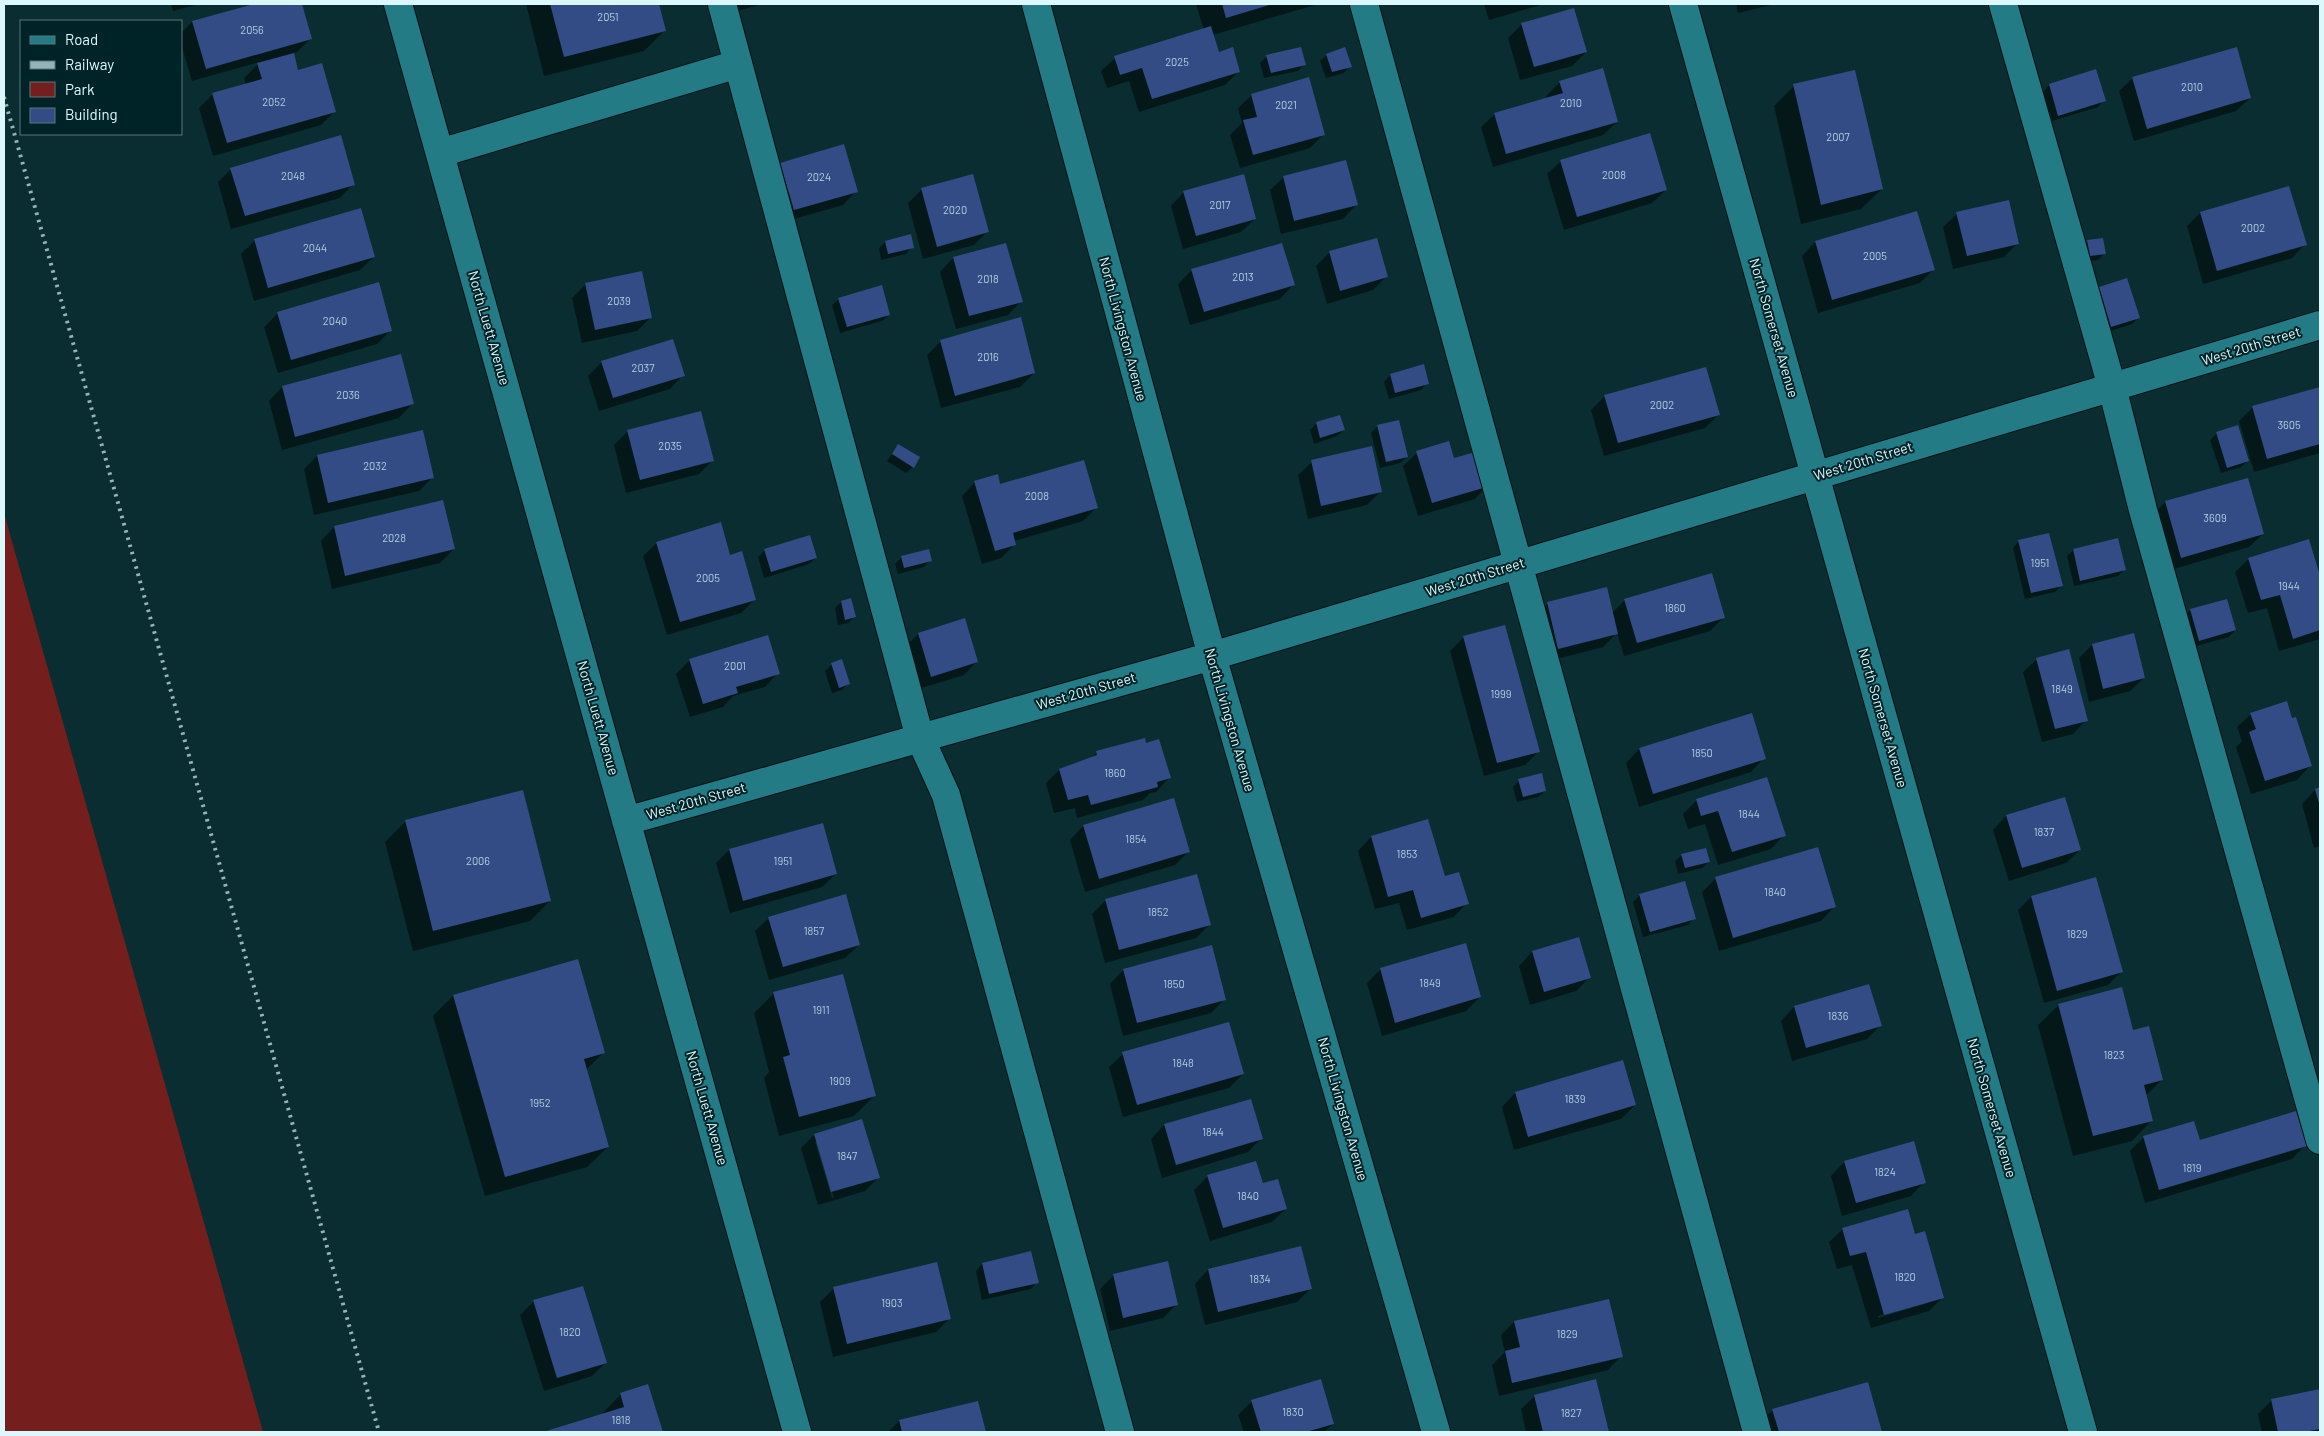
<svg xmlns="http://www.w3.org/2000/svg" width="2324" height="1436" viewBox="0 0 2324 1436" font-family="Barlow,sans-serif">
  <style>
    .green { fill: #741f1e }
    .shadow { fill: #0007; fill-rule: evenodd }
    .building { fill: #344c86 }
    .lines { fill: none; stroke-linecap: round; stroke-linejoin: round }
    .minor-casing { stroke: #051315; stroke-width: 30 }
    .minor { stroke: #237b85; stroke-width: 28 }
    .rail { stroke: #95b4b8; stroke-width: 4; stroke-dasharray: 2.5 5; stroke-linecap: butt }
    .labels { text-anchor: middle; stroke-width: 4; stroke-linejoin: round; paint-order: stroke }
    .number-label { font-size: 11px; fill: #b1cdde }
    .street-label { font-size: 14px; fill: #dbf8fc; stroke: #002327 }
  </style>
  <rect width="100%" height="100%" fill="#092d31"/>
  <path class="green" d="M4,513L263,1432H4Z"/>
  <path class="shadow" d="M171,4H199L173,11Z
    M258,4H301L311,38L297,52L293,53L298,72L335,111L321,125L213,156L199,108L213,94L246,85L244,78L260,62L192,81L181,44V33L192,22Z
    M657,4L664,31L644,51L544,76L526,4Z
    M723,4H763L726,14Z
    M1196,4H1318L1213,35L1218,53L1239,71L1225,85L1139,112L1129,81L1107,88L1101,71L1115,58L1204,30Z
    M1484,4H1544L1489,20Z
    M1736,4H1775L1738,13Z
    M1522,24L1586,52L1572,66L1520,80L1508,38Z
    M1327,55L1350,66L1344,73L1326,78L1320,61Z
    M1267,56L1304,64L1298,71L1264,78L1260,63Z
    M2095,71L2104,100L2098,107L2052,121L2043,92L2049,85Z
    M2133,78L2250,98L2236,111L2134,141L2119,91Z
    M1560,82L1617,122L1603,135L1493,167L1481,127L1495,114L1547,99L1546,96Z
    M1794,86L1882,189L1861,209L1801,224L1774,106Z
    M1252,95L1324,134L1310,148L1240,168L1230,135L1242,123L1238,108Z
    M1561,161L1666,190L1652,203L1564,230L1547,174Z
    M780,164L856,191L843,205L780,223L767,178Z
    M231,169L353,184L340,198L231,229L218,182Z
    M1284,177L1356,205L1343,219L1281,234L1270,190Z
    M922,189L987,232L974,245L923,259L908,203Z
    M1184,192L1255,219L1241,232L1183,249L1171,206Z
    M2200,213L2305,244L2292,258L2203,284L2187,226Z
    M1957,214L2018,243L2004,257L1953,269L1943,227Z
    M255,240L374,257L360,270L254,301L241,254Z
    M2088,241L2104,254L2098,260L2083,262L2081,248Z
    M885,242L912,247L906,254L881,260L879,248Z
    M1815,242L1933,270L1920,283L1818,313L1802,256Z
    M1330,252L1387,276L1373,290L1327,304L1316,266Z
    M953,258L1021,301L1008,315L956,329L940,272Z
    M1192,270L1293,285L1280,299L1190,325L1178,284Z
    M2126,280L2139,317L2132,324L2104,333L2093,295L2099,288Z
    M586,284L651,317L637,331L582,343L572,298Z
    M839,299L889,315L882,321L840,333L832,305Z
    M278,313L391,330L377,344L278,373L264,327Z
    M941,341L1034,373L1020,387L941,408L927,355Z
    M602,362L683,375L670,389L599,411L588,376Z
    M1423,366L1427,383L1421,390L1389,399L1384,382L1390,375Z
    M282,387L412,404L399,418L282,450L269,401Z
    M2320,388V453L2254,472L2239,421L2253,407Z
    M1605,396L1718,415L1705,428L1604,456L1591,410Z
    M1340,417L1344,430L1337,436L1314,444L1310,430L1316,424Z
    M1378,426L1407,457L1400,463L1380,468L1371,433Z
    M628,431L713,460L699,474L626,493L614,445Z
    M2217,433L2247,461L2241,467L2221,473L2210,440Z
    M898,446L913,467L906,473L887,461Z
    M1417,453L1453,460L1488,485L1475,499L1418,516L1403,466Z
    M317,456L433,477L419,491L314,515L304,469Z
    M1312,462L1381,491L1367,505L1308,519L1298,475Z
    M2247,479L2263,534L2249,547L2167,571L2152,516L2165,502Z
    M975,482L1000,486L1097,507L1083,521L1014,541L1015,544L1001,558L982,564L962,496Z
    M442,502L454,549L440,563L332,589L321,541L334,527Z
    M2019,541L2061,586L2055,592L2025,599L2013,548Z
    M2309,541L2320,581V639L2279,651L2267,608L2248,613L2235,572L2249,559Z
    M657,543L730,557L754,600L741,613L667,635L643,556Z
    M765,550L816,558L809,564L764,578L758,557Z
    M2073,550L2124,570L2118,576L2074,586L2067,556Z
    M902,557L930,560L924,567L898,574L895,564Z
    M1606,588L1612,613L1625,600L1724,617L1710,631L1624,656L1617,633L1603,647L1545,662L1534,617L1547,604Z
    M841,602L854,617L848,623L838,625L835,608Z
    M2190,610L2235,630L2229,637L2192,647L2184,617Z
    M918,634L977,661L964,675L918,689L905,647Z
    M1464,637L1539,751L1525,765L1484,776L1450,651Z
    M2092,645L2144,678L2130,691L2089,702L2079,658Z
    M2037,659L2086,720L2073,734L2042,742L2023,672Z
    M690,660L778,673L765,687L733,696L723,707L690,717L676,674Z
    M832,664L848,684L842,690L832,693L825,671Z
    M1751,714L1764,758L1751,772L1639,807L1626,763L1639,749Z
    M2251,714L2310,766L2297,780L2251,794L2236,747L2242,741L2237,727Z
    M1146,745L1169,778L1156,792L1150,793L1143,800L1077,818L1075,808L1054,813L1046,783L1059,770L1091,758L1097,753Z
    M1767,779L1784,835L1771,849L1718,865L1705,824L1688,829L1683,814L1696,801Z
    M1519,781L1545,791L1538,797L1517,802L1513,787Z
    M2320,789V846L2314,848L2302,804L2315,790Z
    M1173,800L1188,852L1175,865L1085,892L1070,840L1083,826Z
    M2006,816L2080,850L2066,863L2009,881L1993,830Z
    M1428,821L1444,877L1467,903L1454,917L1407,930L1399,903L1375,909L1358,851L1371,837Z
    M405,822L550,901L530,921L413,951L385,842Z
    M729,850L836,874L822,887L730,913L716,863Z
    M1682,855L1709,862L1702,868L1678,874L1675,861Z
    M1716,878L1834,907L1821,921L1719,951L1702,892Z
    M1640,895L1694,918L1688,925L1643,937L1633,902Z
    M2031,897L2121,972L2108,985L2044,1003L2018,910Z
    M1106,900L1209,925L1196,938L1105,963L1092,914Z
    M769,918L859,945L845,958L769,980L755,931Z
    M1578,939L1590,977L1576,991L1530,1005L1519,966L1532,952Z
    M1465,945L1480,997L1466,1011L1382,1036L1367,983L1380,970Z
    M1123,970L1225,999L1211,1013L1123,1036L1110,984Z
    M774,993L874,1096L854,1116L779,1136L764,1078L769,1072L754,1013Z
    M453,996L604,1052L586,1070L608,1147L587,1167L485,1196L433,1016Z
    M2059,1005L2132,1031L2162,1080L2145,1096L2152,1120L2132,1141L2073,1156L2038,1025Z
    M1794,1007L1880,1026L1867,1039L1792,1061L1781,1021Z
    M1123,1054L1243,1074L1229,1088L1123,1117L1109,1067Z
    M1622,1062L1635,1105L1621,1119L1514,1150L1502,1107L1515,1093Z
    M2193,1122L2199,1142L2305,1145L2292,1159L2145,1203L2130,1151L2143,1138Z
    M1164,1125L1261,1138L1248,1152L1162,1178L1151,1139Z
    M814,1135L879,1177L865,1191L818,1205L801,1148ZM815,1142H817L834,1198H832Z
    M1913,1143L1924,1182L1911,1196L1842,1216L1831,1176L1844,1162Z
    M1208,1176L1262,1184L1286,1209L1272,1222L1210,1241L1194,1190Z
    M1843,1229L1914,1236L1943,1297L1929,1311L1871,1328L1852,1265L1837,1269L1829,1242ZM1928,1301V1303L1878,1318V1316Z
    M1301,1248L1310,1289L1297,1302L1205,1325L1195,1284L1208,1270Z
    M1030,1253L1037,1282L1031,1289L982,1300L976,1271L982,1264Z
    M936,1263L950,1318L936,1332L833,1357L820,1302L833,1289Z
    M1114,1275L1177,1304L1163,1318L1110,1331L1100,1289Z
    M1608,1300L1621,1356L1608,1370L1499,1396L1492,1365L1505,1352L1501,1335L1514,1322Z
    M534,1301L606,1362L592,1376L544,1391L520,1315Z
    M1595,1381L1608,1432H1526L1521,1409L1535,1396Z
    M1867,1383L1880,1432H1753L1752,1430L1773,1410Z
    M648,1386L662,1432H546L601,1415L621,1394Z
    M2320,1390V1432H2262L2258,1414L2272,1400Z
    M1252,1401L1333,1424L1324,1432H1244L1238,1415Z
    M978,1402L985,1432H888L899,1421Z"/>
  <path class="building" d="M254,4H302L312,39L206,69L192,21Z
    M550,4H659L666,31L564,57Z
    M1222,4H1273L1226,18Z
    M1574,8L1587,52L1534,67L1521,23Z
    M1211,26L1219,52L1233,47L1240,72L1152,99L1142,68L1120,75L1114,56Z
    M1301,47L1306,65L1271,73L1266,55Z
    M1345,47L1352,67L1332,72L1326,54Z
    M2237,47L2251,98L2147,129L2132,77Z
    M294,53L298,70L322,63L336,112L227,143L212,93L262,79L257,63Z
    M1603,68L1618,122L1506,154L1494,113L1563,93L1559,81Z
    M2096,69L2106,101L2058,116L2049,84Z
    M1855,70L1883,189L1821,205L1793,84Z
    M1309,77L1325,135L1253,155L1243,120L1257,117L1251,94Z
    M1650,133L1667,190L1577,217L1560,160Z
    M341,135L355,185L245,216L230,168Z
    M844,144L858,192L794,210L780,163Z
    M1346,160L1358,205L1294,221L1283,176Z
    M973,174L989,232L937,247L921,188Z
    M1244,174L1256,219L1196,236L1183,191Z
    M2289,186L2307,245L2217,271L2200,212Z
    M2009,200L2019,244L1967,256L1956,212Z
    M361,208L375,257L268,288L254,239Z
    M1917,211L1935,270L1832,300L1815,241Z
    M911,234L914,248L888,254L885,241Z
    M1377,238L1388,277L1340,291L1329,251Z
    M2103,238L2106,254L2090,256L2087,240Z
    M1006,243L1023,302L969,316L953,257Z
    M1282,243L1295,285L1204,312L1191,269Z
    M642,271L652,318L595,330L585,283Z
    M2127,278L2140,318L2111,327L2099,287Z
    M379,282L392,331L291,360L277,312Z
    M882,285L890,315L847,327L838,298Z
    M1021,317L1035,373L955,396L940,340Z
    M673,339L685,376L613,398L601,361Z
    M401,354L414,404L295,437L282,386Z
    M1424,364L1429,384L1395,393L1390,374Z
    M1706,367L1720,415L1618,443L1604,395Z
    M2320,387V444L2267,459L2252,406Z
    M701,411L714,461L640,480L627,430Z
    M1340,415L1345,430L1320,438L1316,422Z
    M1399,420L1408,457L1386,462L1377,425Z
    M2238,425L2249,461L2227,468L2216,432Z
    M423,430L434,478L328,503L317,455Z
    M1449,441L1454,458L1479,451L1490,486L1432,503L1416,451Z
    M898,444L920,457L914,468L892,454Z
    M1372,446L1382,492L1321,506L1311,460Z
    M1084,460L1098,508L1013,533L1016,545L995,551L974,481L998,474L1000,484Z
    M2248,478L2264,534L2181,558L2165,501Z
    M443,500L455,549L345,576L334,526Z
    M721,522L730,555L742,551L756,600L680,622L656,542Z
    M2049,533L2063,586L2031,593L2018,540Z
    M810,535L817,558L771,572L764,549Z
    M2118,538L2126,570L2080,581L2073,549Z
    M2309,539L2320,576V630L2293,639L2280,595L2261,600L2248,558Z
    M929,549L932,561L904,568L901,556Z
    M1712,573L1725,618L1637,643L1624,599Z
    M1607,587L1618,634L1558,649L1547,602Z
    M851,598L856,617L845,620L841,601Z
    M2227,599L2236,630L2199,641L2190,609Z
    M965,618L978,662L931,677L918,633Z
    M1505,625L1540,752L1497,763L1463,636Z
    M2134,633L2145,678L2103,689L2092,644Z
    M768,635L780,674L736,687L738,693L703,704L689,659Z
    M2069,649L2088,721L2055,729L2036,658Z
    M842,659L850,684L839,688L831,663Z
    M2287,701L2292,718L2296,717L2312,766L2265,781L2249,732L2256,729L2250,713Z
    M1752,713L1766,759L1653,794L1639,748Z
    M1145,738L1146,743L1159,739L1171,778L1157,782L1158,787L1091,805L1088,795L1068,800L1059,769L1097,755L1096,751Z
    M1542,773L1546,791L1523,797L1518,779Z
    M1767,777L1786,836L1732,852L1718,811L1701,816L1696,799Z
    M2320,787V807L2315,789Z
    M523,790L551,901L433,931L405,820Z
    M2065,797L2081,850L2022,868L2006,815Z
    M1174,798L1190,852L1099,879L1083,825Z
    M1428,819L1445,876L1459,872L1469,904L1421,918L1413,890L1388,897L1371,836Z
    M823,823L837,874L743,901L729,849Z
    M1818,847L1836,907L1733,938L1715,877Z
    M1706,848L1710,862L1685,868L1681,854Z
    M1197,874L1211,925L1119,950L1105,899Z
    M2096,877L2123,972L2057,991L2031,896Z
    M1685,881L1696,919L1650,932L1639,894Z
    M846,894L860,945L783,967L768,917Z
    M1579,937L1591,978L1544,992L1532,951Z
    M1466,943L1481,997L1395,1023L1380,968Z
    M1212,945L1226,1000L1137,1023L1123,969Z
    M578,959L605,1053L584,1059L609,1147L505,1177L453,995Z
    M843,974L876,1096L799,1117L783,1057L790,1055L773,992Z
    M1869,984L1882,1026L1806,1048L1794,1006Z
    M2122,987L2133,1030L2149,1026L2163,1080L2144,1085L2153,1121L2093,1136L2058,1004Z
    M1229,1022L1244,1074L1137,1105L1122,1052Z
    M1623,1060L1636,1105L1528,1137L1515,1092Z
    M1251,1099L1263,1139L1176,1165L1164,1124Z
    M2296,1111L2307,1146L2159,1190L2143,1136L2194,1121L2200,1140Z
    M862,1119L880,1178L831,1192L814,1134Z
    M1914,1141L1926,1183L1856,1203L1844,1161Z
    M1256,1161L1263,1183L1278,1179L1287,1209L1223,1228L1207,1175Z
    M1908,1209L1915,1234L1925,1231L1944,1298L1884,1315L1866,1252L1850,1256L1842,1228Z
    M1301,1246L1312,1289L1218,1312L1208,1269Z
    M1031,1251L1039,1283L989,1294L982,1263Z
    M1168,1261L1178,1305L1123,1318L1113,1274Z
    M937,1262L951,1319L847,1344L833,1287Z
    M583,1286L607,1363L557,1378L533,1300Z
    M1609,1299L1623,1357L1512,1383L1505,1351L1520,1347L1514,1321Z
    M1321,1379L1334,1424L1306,1432H1261L1251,1400Z
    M1596,1379L1609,1432H1543L1534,1395Z
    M1868,1382L1882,1432H1779L1772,1409Z
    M648,1384L663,1432H543L624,1407L620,1393Z
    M2320,1389V1429L2304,1432H2278L2271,1399Z
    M978,1401L986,1432H902L899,1420Z"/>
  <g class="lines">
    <g class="minor-casing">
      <path id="minor" d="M398,4L797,1432
        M722,4L920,738L946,795L1120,1432
        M1036,4L1212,656L1436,1432
        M1364,4L1757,1432
        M1683,4L2083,1432
        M2003,4L2112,387L2143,510L2320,1140
        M440,153L738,64
        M626,821L1212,656L2320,325"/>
    </g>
    <use href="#minor" class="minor"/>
    <path class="rail" d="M4,97L379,1432"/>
  </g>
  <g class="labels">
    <g class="number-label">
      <text x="608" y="21">2051</text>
      <text x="252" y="34">2056</text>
      <text x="1177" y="66">2025</text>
      <text x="2192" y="91">2010</text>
      <text x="274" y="106">2052</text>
      <text x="1571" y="107">2010</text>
      <text x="1286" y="109">2021</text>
      <text x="1838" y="141">2007</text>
      <text x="1614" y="179">2008</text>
      <text x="293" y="180">2048</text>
      <text x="819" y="181">2024</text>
      <text x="1220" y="209">2017</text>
      <text x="955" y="214">2020</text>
      <text x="2253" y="232">2002</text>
      <text x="315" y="252">2044</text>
      <text x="1875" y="260">2005</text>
      <text x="1243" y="281">2013</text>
      <text x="988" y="283">2018</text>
      <text x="619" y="305">2039</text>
      <text x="335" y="325">2040</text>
      <text x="988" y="361">2016</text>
      <text x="643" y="372">2037</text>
      <text x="348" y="399">2036</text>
      <text x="1662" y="409">2002</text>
      <text x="2289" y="429">3605</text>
      <text x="670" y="450">2035</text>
      <text x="375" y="470">2032</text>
      <text x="1037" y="500">2008</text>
      <text x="2215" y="522">3609</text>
      <text x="394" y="542">2028</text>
      <text x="2040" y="567">1951</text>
      <text x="708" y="582">2005</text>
      <text x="2289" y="590">1944</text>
      <text x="1675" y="612">1860</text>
      <text x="735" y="670">2001</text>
      <text x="2062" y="693">1849</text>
      <text x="1501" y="698">1999</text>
      <text x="1702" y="757">1850</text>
      <text x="1115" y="777">1860</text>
      <text x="1749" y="818">1844</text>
      <text x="2044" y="836">1837</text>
      <text x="1136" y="843">1854</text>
      <text x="1407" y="858">1853</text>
      <text x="478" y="865">2006</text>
      <text x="783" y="865">1951</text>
      <text x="1775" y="896">1840</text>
      <text x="1158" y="916">1852</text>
      <text x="814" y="935">1857</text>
      <text x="2077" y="938">1829</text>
      <text x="1430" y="987">1849</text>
      <text x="1174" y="988">1850</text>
      <text x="821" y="1014">1911</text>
      <text x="1838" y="1020">1836</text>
      <text x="2114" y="1059">1823</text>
      <text x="1183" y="1067">1848</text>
      <text x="840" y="1085">1909</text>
      <text x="1575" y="1103">1839</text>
      <text x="540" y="1107">1952</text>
      <text x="1213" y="1136">1844</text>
      <text x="847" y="1160">1847</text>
      <text x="2192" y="1172">1819</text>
      <text x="1885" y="1176">1824</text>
      <text x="1248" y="1200">1840</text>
      <text x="1905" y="1281">1820</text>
      <text x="1260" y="1283">1834</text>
      <text x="892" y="1307">1903</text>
      <text x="570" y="1336">1820</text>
      <text x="1567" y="1338">1829</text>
      <text x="1293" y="1416">1830</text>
      <text x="1571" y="1417">1827</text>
      <text x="621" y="1424">1818</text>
    </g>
    <g class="street-label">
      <text transform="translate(489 328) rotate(74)" y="5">North Luett Avenue</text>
      <text transform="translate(1774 328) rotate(74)" y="5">North Somerset Avenue</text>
      <text transform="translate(1123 329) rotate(75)" y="5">North Livingston Avenue</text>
      <text transform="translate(2251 346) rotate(-17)" y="5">West 20th Street</text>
      <text transform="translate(1863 461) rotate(-17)" y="5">West 20th Street</text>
      <text transform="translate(1475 577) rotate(-17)" y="5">West 20th Street</text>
      <text transform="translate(1086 691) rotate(-16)" y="5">West 20th Street</text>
      <text transform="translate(598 718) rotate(74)" y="5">North Luett Avenue</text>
      <text transform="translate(1883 718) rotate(74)" y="5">North Somerset Avenue</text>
      <text transform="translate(1230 720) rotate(74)" y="5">North Livingston Avenue</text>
      <text transform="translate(696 801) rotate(-16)" y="5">West 20th Street</text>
      <text transform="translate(707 1108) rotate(74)" y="5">North Luett Avenue</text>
      <text transform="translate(1992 1108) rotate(74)" y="5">North Somerset Avenue</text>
      <text transform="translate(1343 1109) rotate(74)" y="5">North Livingston Avenue</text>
    </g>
  </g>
  <rect width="2324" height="1436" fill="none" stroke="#dbf8fc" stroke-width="10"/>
  <rect x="20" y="20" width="162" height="115" fill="#002327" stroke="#58787c"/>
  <rect x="30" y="36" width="25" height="8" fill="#237b85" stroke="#58787c"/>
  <text x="65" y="45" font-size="15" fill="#dbf8fc">Road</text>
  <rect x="30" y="61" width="25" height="8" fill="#95b4b8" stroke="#58787c"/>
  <text x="65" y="70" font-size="15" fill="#dbf8fc">Railway</text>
  <rect x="30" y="82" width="25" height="15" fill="#741f1e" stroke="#58787c"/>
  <text x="65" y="95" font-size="15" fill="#dbf8fc">Park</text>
  <rect x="30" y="108" width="25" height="15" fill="#344c86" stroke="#58787c"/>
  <text x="65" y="120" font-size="15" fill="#dbf8fc">Building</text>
</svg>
